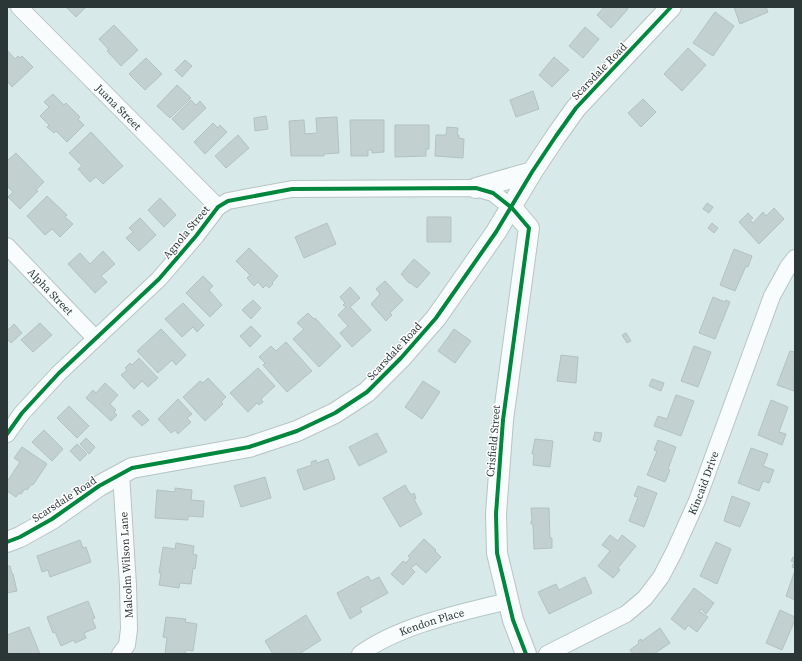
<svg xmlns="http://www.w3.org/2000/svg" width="802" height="661" viewBox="0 0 802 661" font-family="'Source Serif 4',serif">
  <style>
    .building { fill: #c2d0d0; stroke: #b3c1c1 }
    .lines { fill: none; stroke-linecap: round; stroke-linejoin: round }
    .minor-casing { stroke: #b6c5c4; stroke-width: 18 }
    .tertiary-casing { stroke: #b6c5c4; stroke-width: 22 }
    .minor { stroke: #f9fcfc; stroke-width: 16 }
    .tertiary { stroke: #f9fcfc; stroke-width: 20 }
    .cycleway-casing { stroke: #fff; stroke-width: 6 }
    .cycleway { stroke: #00873e; stroke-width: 4 }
    .labels { text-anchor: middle; stroke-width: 3; stroke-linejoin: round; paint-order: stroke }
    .street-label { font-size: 11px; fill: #2a3736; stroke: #fff }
  </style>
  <rect width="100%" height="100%" fill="#d8e9e9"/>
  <path class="building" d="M66,7H86L76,17Z
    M604,7H625L628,9L611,28L597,15Z
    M734,7H766L768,12L740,24Z
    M715,12L734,26L713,56L693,43Z
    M114,25L138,50L121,66L107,51L109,50L99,39Z
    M585,27L599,39L583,58L569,46Z
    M688,48L706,65L682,91L664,74Z
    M7,50L15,59L18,56L20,58L22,56L33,67L12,87L7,81Z
    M554,57L569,70L552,87L539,75Z
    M146,58L162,74L145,90L129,74Z
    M185,60L192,66L182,77L175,70Z
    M177,85L191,98L170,118L157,106Z
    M533,91L539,109L516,117L510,100Z
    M53,94L64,105L66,103L80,117L78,119L84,125L67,142L56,131L54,133L47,127L49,125L40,116L49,107L44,102Z
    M643,99L656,112L641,127L628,113Z
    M191,100L196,105L200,101L206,108L183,130L172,119Z
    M266,116L268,129L255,131L254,118Z
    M337,117L339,153L324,154V156H291L289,121L304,120L305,134L317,133L316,118Z
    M350,120H384V152L372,153V150H368V156H351Z
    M213,123L218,128L220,125L227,132L205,154L194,142Z
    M395,125H429V149H426V156L395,157Z
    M447,127L458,128L457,135H459V138L464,139L463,158L435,156L436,135H446Z
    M91,132L123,166L103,184L96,177L90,182L78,169L82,166L69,153Z
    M238,135L249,148L226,168L215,156Z
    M16,153L44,182L36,190L38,191L20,209L8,197L13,192L7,186V161Z
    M47,196L67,215L65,217L73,224L60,237L52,229L45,235L27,216Z
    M160,198L176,215L164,227L148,210Z
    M707,203L713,207L709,213L703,209Z
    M774,208L784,219L759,244L739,222L748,213L753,218L750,220L753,223L763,212L766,216Z
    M427,217H451V242H427Z
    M140,218L156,235L139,251L126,238L133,232L129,228Z
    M327,223L336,244L304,258L295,237Z
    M712,223L718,228L714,233L708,228Z
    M249,248L278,276L272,283L273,284L269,288L266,285L263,288L258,282L254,286L247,278L250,275L236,261Z
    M734,249L752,256L748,267L746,266L735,291L720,285Z
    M103,251L115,264L101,276L107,282L95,293L68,264L80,253L90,264Z
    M414,259L430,273L417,288L410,283H409L401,274Z
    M203,276L213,286L209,290L222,305L210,317L186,293Z
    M385,281L403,300L390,313L392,315L386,321L371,304L380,294L376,289Z
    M350,287L360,298L350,307L371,330L352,347L340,333L348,326L338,315L346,307L343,305L345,303L340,297Z
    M713,297L725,302L726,300L730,302L715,339L699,333Z
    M253,300L261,308L251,319L242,310Z
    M183,303L204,325L197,332L193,327L182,337L165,319Z
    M308,313L314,319L315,318L341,346L319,367L293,339L304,329L297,323Z
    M40,323L52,335L33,352L21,340Z
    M14,324L22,333L11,343L7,339V331Z
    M251,326L261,336L250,347L240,336Z
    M161,329L186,355L176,365L172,360L158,373L137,351Z
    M454,329L471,341L455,363L438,351Z
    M626,333L631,341L627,343L622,335Z
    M286,342L312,371L287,392L263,365L265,363L259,357L271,346L276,351Z
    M694,346L711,352L698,387L681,381Z
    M790,351L795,352L794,391L777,385Z
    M561,355L578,357L576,383L557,381Z
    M139,358L158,378L148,387L142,381L134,389L121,375L127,370L125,368L130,363L132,365Z
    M258,368L275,386L261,399L263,402L259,405L257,403L248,412L230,393Z
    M208,378L226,397L221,402L223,404L205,421L183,397L200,381L203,383Z
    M652,379L664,383L661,391L649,386Z
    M423,381L440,392L422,419L405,407Z
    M105,383L118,395L110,404L116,410L114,412L117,415L111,421L86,398L93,390L96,393Z
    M676,395L694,401L681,436L654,426L658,416L667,419Z
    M178,399L192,414L187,418L191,422L178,434L175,430L171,433L158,419Z
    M771,400L788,407L779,432L786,434L782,445L758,435Z
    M69,406L89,426L77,438L57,418Z
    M139,410L149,420L142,426L132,416Z
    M44,430L63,449L52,461L32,442Z
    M595,432L602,433L600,442L593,440Z
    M377,433L387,452L359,466L349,447Z
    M86,438L95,447L89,454L80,444Z
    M535,439L553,441L550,467L533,465L534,454H532Z
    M658,440L676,447L668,469L670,470L665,482L647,475L657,451L654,450Z
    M77,444L87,454L80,461L70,451Z
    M22,447L47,464L33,485L32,484L27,490L25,489L21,494L19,493L16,497L7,491V482L20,462L14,458Z
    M751,448L768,454L763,466L774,470L769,483L763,481L759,491L738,483Z
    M328,459L335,479L304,490L297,470L312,465L311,462L316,460L317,463Z
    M265,477L271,498L241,507L234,486Z
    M405,485L411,495L414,493L416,498L414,499L422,514L400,527L383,498Z
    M638,486L657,493L644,527L629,521L638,497L634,496Z
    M175,488L192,490L191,500L204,501L203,517L188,516V520L155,518L157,490L175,492Z
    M732,496L750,503L740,527L724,521Z
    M531,508H549L550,538H552V548L534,549L533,524H531V521H532Z
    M610,535L618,541L622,535L636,546L618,568L620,570L613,578L598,566L610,551L602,545Z
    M424,539L436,550L435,551L441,557L426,573L416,564L411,568L415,572L403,585L391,574L403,561L406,563L410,558L408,556Z
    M80,540L83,548L86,547L91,562L50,577L48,570L42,572L37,556Z
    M716,542L731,549L717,584L700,576Z
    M176,543L194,546L193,554L197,555L195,569L193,568L191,584L180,583L179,588L159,585L161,573H159L163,547L175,549Z
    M793,557L795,558V568L792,567L794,562L791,561Z
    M7,566H10L12,574H13L17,591L7,593Z
    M795,570V600L786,596Z
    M368,576L371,581L379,577L388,593L360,608L362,612L350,619L337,593Z
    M585,577L592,593L549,614L538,592L556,584L559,590Z
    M694,588L714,603L706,614L701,609L699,611L708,617L697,632L688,625L685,630L671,619Z
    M88,601L95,618L92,619L96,628L84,633L86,638L75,643L74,640L61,646L55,632L53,633L47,617Z
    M780,610L795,617V620L782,650L766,643Z
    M306,615L321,640L299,654H273L265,641Z
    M166,617L186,619L185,622L197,624L193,651L186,650L185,654H165L167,638L163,637Z
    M29,627L40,654H7V635Z
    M660,628L670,643L654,654H633L630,650L639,643L638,641L641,639L642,641Z"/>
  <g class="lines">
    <g class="minor-casing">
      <g id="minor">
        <path id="s1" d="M19,7L218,207"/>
        <path id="s2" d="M7,246L95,338"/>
        <path d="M7,434L22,413L59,373L159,279L196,236L218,207L228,201L292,189L476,188L493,193L512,208"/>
        <path d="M120,654L127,645L129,629L128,585L121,474"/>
        <path id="s3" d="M360,654C400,625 460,613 508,601"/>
        <path id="s4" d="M547,654L626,614L645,598L661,577L674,552L697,501L772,296L788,267L795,258"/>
      </g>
    </g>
    <g class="tertiary-casing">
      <path id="tertiary" d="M476,188L532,172
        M512,208L529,228L503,420L496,514L497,553L513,620L526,654
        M7,542L20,537L52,519L99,486L132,468L249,447L297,431L335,413L367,392L401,358L436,318L496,232L532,172L556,136L576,108L671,7"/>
    </g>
    <use href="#minor" class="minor"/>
    <use href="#tertiary" class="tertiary"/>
    <g class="cycleway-casing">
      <path id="cycleway" d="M7,434L22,413L59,373L159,279L196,236L218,207L228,201L292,189L476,188L493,193L512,208L529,228L503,420L496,514L497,553L513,620L526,654
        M7,542L20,537L52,519L99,486L132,468L249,447L297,431L335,413L367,392L401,358L436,318L496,232L532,172L556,136L576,108L671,7"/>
    </g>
    <use href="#cycleway" class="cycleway"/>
  </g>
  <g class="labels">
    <g class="street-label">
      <text transform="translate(599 71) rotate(-46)" y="4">Scarsdale Road</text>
      <text dy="4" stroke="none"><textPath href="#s1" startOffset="141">Juana Street</textPath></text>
      <text transform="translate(186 232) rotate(-50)" y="4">Agnola Street</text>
      <text dy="4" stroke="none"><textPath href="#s2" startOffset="63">Alpha Street</textPath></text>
      <text transform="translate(394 351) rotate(-47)" y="4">Scarsdale Road</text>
      <text transform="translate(493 441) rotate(-85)" y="4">Crisfield Street</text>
      <text dy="4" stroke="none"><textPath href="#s4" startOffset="243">Kincaid Drive</textPath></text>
      <text transform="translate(64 499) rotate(-33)" y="4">Scarsdale Road</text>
      <text transform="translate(126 565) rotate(-93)" y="4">Malcolm Wilson Lane</text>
      <text dy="4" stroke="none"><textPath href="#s3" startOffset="79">Kendon Place</textPath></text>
    </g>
  </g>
  <rect width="802" height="661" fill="none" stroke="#2a3736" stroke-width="16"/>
</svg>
